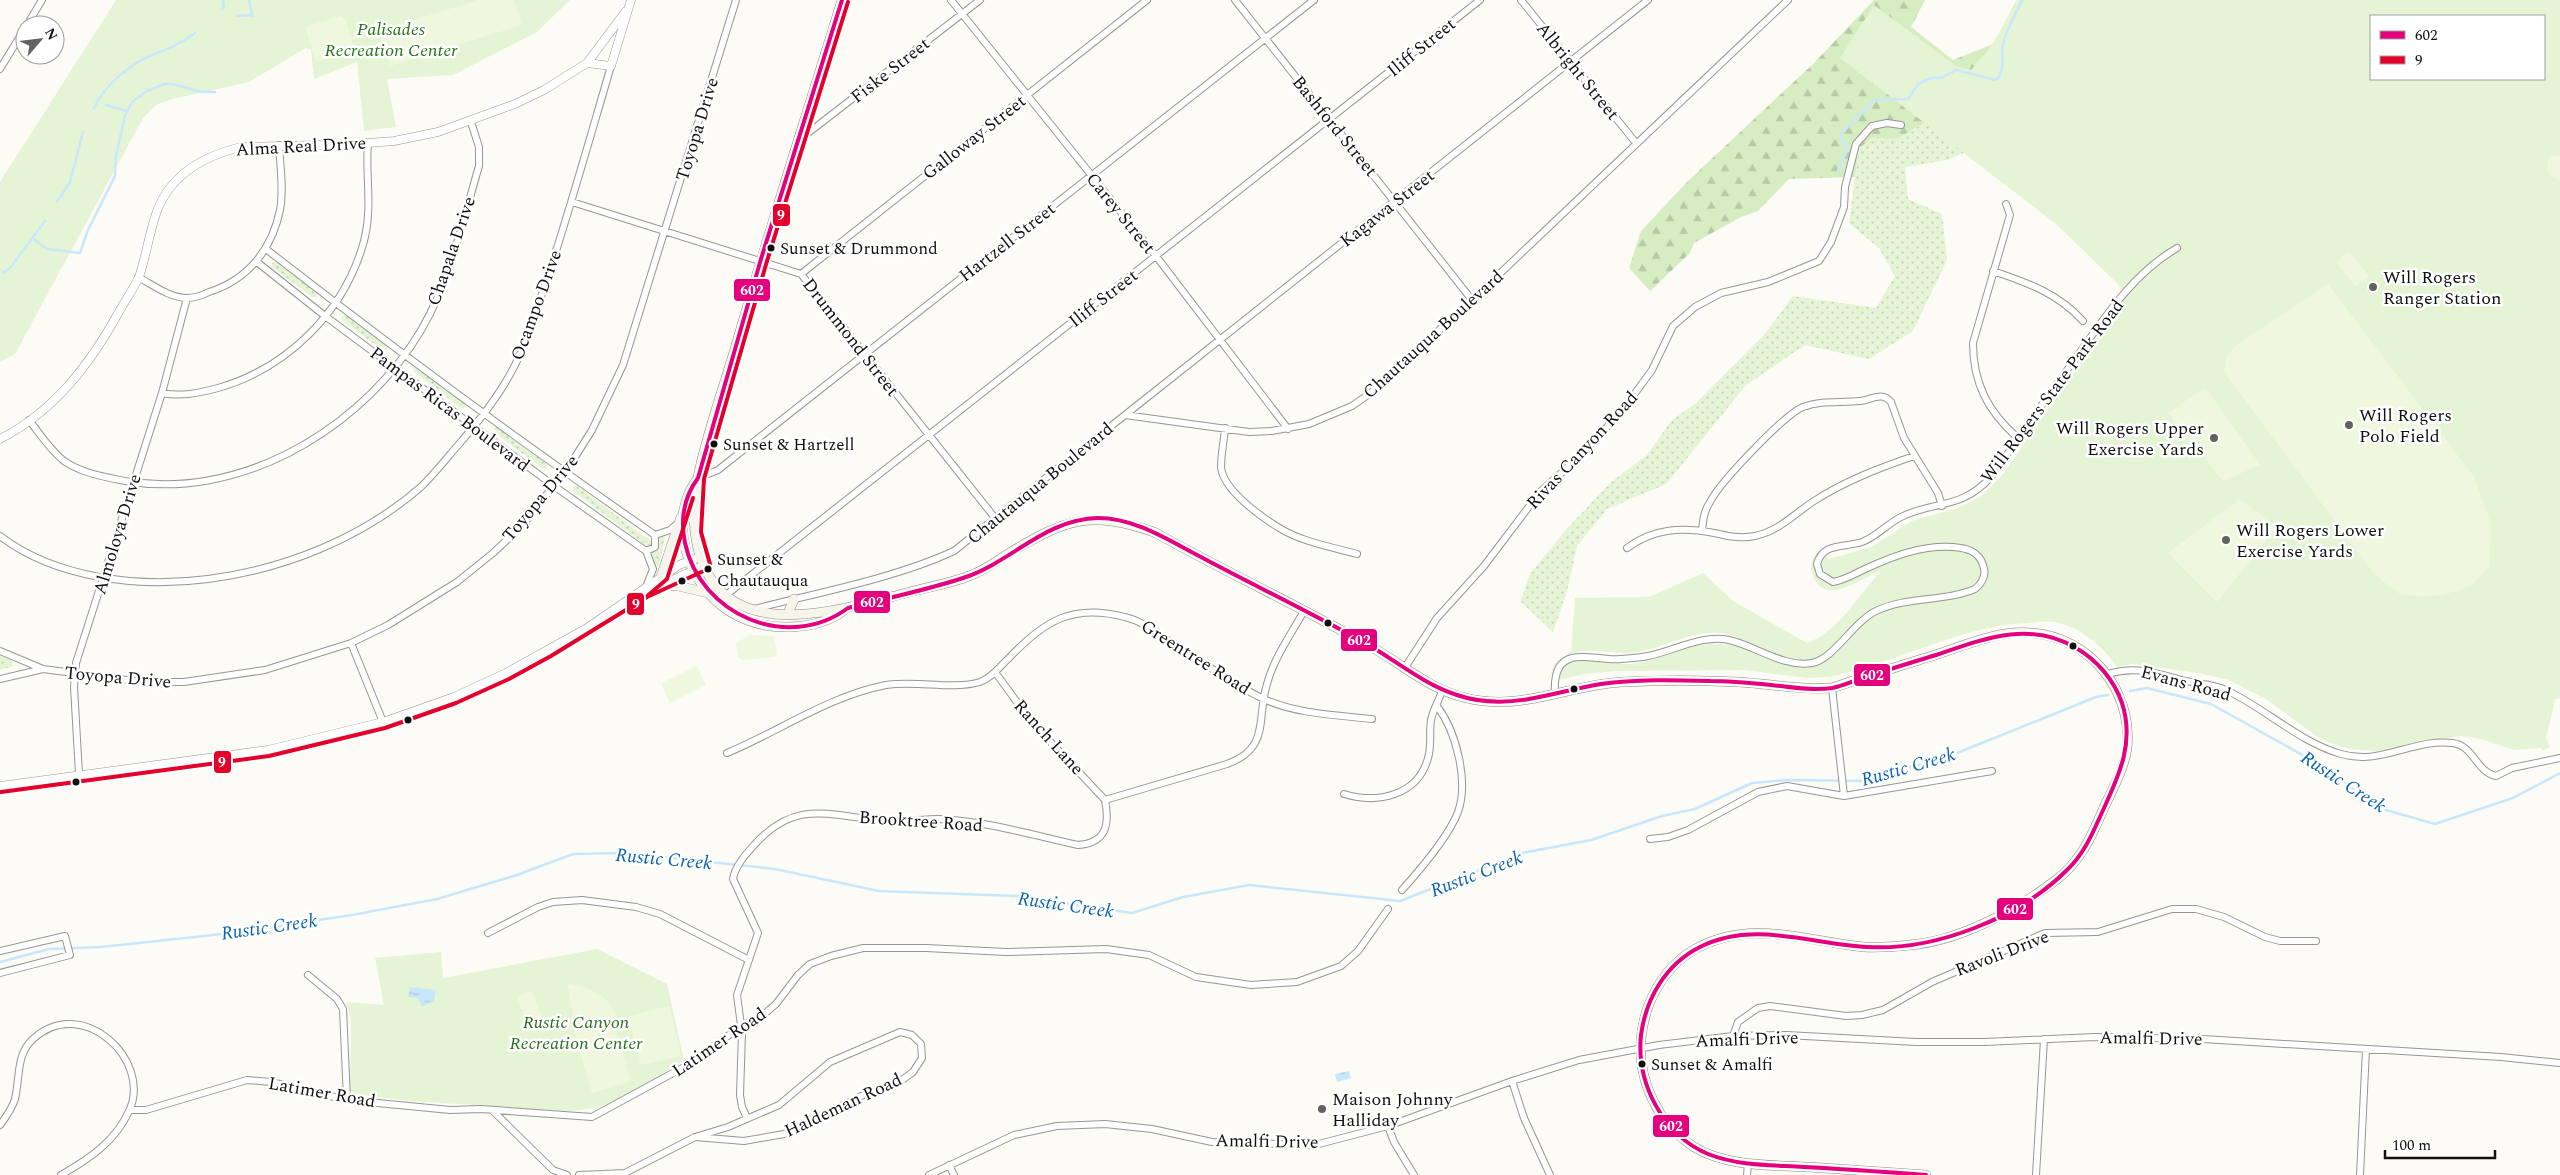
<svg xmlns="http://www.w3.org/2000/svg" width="2560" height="1175" viewBox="0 0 2560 1175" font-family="Spectral,serif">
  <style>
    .grass { fill: url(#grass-dots); fill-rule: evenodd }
    .forest { fill: url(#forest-firs) }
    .park { fill: #e5f4d4; fill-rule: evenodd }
    .pitch { fill: #eff8de }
    .water { fill: url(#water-ripples) }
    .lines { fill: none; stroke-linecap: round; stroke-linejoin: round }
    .stream { stroke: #c9e7fa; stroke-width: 2.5 }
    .minor-casing { stroke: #969694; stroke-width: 8 }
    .tertiary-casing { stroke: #969694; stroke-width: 9 }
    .secondary-casing { stroke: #8d8c8a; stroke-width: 10 }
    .minor { stroke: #fffefe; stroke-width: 6 }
    .tertiary { stroke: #fffefe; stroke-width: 8 }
    .secondary { stroke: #f6f5eb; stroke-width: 9 }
    .bus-1-casing { stroke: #fff; stroke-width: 8 }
    .bus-2-casing { stroke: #fff; stroke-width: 8 }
    .bus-1 { stroke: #e5007d; stroke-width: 4 }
    .bus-2 { stroke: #e4002b; stroke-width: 4 }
    .bus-dot { fill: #101010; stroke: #fff; stroke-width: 2 }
    .poi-dot { fill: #636260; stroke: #fff; stroke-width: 2 }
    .labels { text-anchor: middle; stroke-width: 5; stroke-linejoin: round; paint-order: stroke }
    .bus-label { font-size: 17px; fill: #101010; stroke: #fff; text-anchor: start }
    .park-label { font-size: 18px; font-style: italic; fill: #287019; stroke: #fff }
    .street-label { font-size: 18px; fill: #101010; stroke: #fff }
    .poi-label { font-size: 18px; fill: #101010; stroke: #fff; text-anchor: start }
    .water-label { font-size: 19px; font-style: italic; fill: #0b63b0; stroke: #fff }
    .line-badge { stroke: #fff; stroke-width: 2 }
    .badge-label { font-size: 14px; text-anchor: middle; font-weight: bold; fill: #fff }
  </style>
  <defs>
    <pattern id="grass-dots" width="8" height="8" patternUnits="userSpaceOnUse" patternTransform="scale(1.25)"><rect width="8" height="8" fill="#e5f4d4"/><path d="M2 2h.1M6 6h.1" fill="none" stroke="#c3d0b5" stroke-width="1.8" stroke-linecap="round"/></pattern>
    <pattern id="forest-firs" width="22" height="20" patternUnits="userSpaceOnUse" patternTransform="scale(1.25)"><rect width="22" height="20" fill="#d5edc1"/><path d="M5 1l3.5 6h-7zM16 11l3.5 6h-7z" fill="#b6caa5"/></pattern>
    <pattern id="water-ripples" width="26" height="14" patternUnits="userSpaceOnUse" patternTransform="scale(1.25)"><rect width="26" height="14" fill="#c9e7fa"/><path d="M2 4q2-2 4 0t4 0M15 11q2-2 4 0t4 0" fill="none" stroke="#acc5d5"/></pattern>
  </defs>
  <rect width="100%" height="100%" fill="#fcfbf6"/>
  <path class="grass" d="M2035,0H2560V96L1992,141L1947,160L1905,167L1908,199L1942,214L1947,260L1913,331L1869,359L1805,345L1746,385L1666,484L1607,509L1577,546L1567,591L1553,632L1520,601L1530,574L1565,531L1610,483L1647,455L1671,421L1695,404L1764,335L1793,296L1876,308L1895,276L1879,248L1849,223L1859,148L1875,136L1897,139L1944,111ZM2371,16H2544V79H2371Z
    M276,262L317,292V297H312L272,267V263Z
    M346,315L386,345L387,350H382L342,320V316Z
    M415,367L465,403L466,408H461L414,372Z
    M498,427L546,463L547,468H542L494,432V428Z
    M577,486L651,541L652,546H647L573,491V487Z
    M663,535L665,538L659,565L656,566L651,554L659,545V536Z
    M0,656L11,660L13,666L0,670Z"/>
  <path class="forest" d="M1874,0H1925L1911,27L1953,60L1993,44L2017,0H2035L1944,111L1897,139L1874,137L1859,148L1855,177L1789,179L1758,211L1741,217L1694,243L1690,253L1650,291L1629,268L1641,231L1688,181L1814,63Z"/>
  <path class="park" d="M116,0H570L537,32L453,75L387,79L396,127L364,131L357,62L314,79L311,50L306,48L249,82L172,99L156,105L143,118L15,354L0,362V182Z
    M2017,0H2560V698L2555,700L2546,738L2550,747L2542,751L2541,748L2514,750L2481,739L2461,736L2375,751L2349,749L2322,740L2266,699L2229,680L2198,673L2132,664L2117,667C2104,647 2078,625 2054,622C2044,621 2036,622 2027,623C1959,626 1896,663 1830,677L1809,678L1745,670L1615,671L1584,674L1559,680L1563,667C1577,654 1611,666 1631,664C1669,660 1697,635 1736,647L1739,638C1701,621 1667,650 1629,653C1609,654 1586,646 1568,655C1555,661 1552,672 1547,684L1554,664L1571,652L1575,598L1649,597L1703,573L1733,601L1807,643C1840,631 1858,595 1881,571C1862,577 1826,608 1813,576C1809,566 1812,558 1819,550L1829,559L1871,547L1912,521L1958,508L1982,496L2004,473L2111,317L2122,294L2119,285L2056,224L1840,58L1874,5L1956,66L1971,70L1993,44ZM2371,16H2544V79H2371Z
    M597,949L667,984L684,1060L640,1088L598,1108L570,1111L409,1101L354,1094L350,1090L351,1018L346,1002L384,1005L375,958L441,952L443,978Z"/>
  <path class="pitch" d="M478,0H514L522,25L390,66L379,31Z
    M340,16L345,19L355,50L316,62L305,27Z
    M2554,155L2560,156V181C2550,176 2545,172 2548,160Z
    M2349,251L2369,276L2356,287L2336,262Z
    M2328,284L2474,477L2491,524L2489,567L2471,586L2443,595L2419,596L2400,594L2375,575L2224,372L2227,356L2234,347Z
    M2203,389L2208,391L2260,465L2223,481L2168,413Z
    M2239,499L2277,527L2217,602L2168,553Z
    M750,635L774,636L777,653L774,657L742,660L738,657L736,643Z
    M697,666L706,685L670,703L661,683Z
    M568,984C586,986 611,996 616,1016L574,1022Z
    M532,991L542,1018L527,1023L517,997Z
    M669,1006L681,1056L641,1065L629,1016Z
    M613,1019L631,1082L592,1093L574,1030Z"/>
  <path class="water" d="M410,987L436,990L434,1001L422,1007L418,998L408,997Z
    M1349,1071L1351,1078L1337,1082L1335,1074Z"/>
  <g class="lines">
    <path class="stream" d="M249,0L252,16
      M222,9L224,7L223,0
      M237,16L252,15
      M106,105L127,111
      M94,108C106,83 131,63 157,53C172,47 182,43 195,33
      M1838,171L1847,149L1841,139V133L1875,100L1908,99L1918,84L1931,78L1943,77L1956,70L1995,80C2007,73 2000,56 2003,44C2006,29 2016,14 2022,0
      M57,202L70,182L83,132
      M32,238L47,249L80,253L88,230L115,176L116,155L125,116L132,102L147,91L165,84H173L202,92H215
      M3,273L10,268L45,221
      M2130,691L2147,688L2211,704L2317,763L2382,809L2435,824L2513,798L2560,773
      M0,962L49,949L101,947L241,932L352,915L437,899L517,875L573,854L625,853L775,869L879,891L1016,896L1132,913L1183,897L1249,885L1400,901L1522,853L1591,840L1662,816L1695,809L1752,783L1788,780L1866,781L1957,753L2096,697L2108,695"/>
    <g class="minor-casing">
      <path id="minor" d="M951,0L1156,256L1288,429
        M1235,0L1472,300
        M1521,0L1636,143
        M27,25L42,0
        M0,69L25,28
        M799,140L980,0
        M572,202L801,274L995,518
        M2006,204L2010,215L1973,343C1973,383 1988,412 2018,438
        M266,249C393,348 522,443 655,535V547L646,551
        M257,262L325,316L554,486L646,551L653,569L646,587
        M1993,271C2028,283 2058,293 2083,321
        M801,274L1147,0
        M138,277C153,285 170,298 187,298C194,298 203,295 209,292C248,280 272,249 280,210C284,189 280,166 279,145
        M162,393C181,397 199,393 218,388C288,368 345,311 364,241C373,206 365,176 368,143
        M1125,415L1648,0
        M29,420C40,434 50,450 64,461C81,473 105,477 125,481C236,500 350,435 411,346C448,293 461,227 479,166V147L471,122
        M1225,428C1224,441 1221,454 1221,467C1223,490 1261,517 1281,529C1303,542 1332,547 1357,554
        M698,478L718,470L1314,0
        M1702,531C1703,520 1704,511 1710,502C1720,482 1784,415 1803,407C1821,400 1841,403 1860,401C1872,400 1881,391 1891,402L1904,438L1938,493L1942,506
        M655,535L670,530L677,524
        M0,536C56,579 140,588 208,579C285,569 363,538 422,486C435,473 447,458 459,444C480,420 500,395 515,365C530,335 539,302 550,270C572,202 591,134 611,66
        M1627,548C1654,528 1682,527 1714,533C1727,536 1741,539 1755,536C1779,531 1794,514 1814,501C1845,481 1879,468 1914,456
        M726,595L1480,0
        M754,609C817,593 896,578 954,551L1125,415L1249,432L1272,431L1309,424L1352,406L1372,392L1472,300L1788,0
        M351,643L383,722
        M0,651L43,669
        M1404,669L1437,618L1484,566L1540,492L1578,458L1622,411L1652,370L1673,326L1695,307L1721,293L1768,282L1819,261L1831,242L1844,207L1845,187L1856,144L1872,126L1887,123L1901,125
        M995,672L1030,720L1105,800
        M2108,674C2134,666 2153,672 2178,679C2193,684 2211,683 2226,690C2265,708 2299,742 2341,754C2381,766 2414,738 2453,743C2474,746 2476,772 2496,776L2512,768L2560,758
        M0,679L43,669L142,682H184L265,670L351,643L388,625L457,582L493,553L522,526L570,465L592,430L623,365L736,0
        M1832,688L1844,796L1992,771
        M1555,695C1554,681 1555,662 1572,658C1585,654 1607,661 1621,659C1630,658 1639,658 1648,656C1674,651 1702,634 1729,640C1756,646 1784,668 1812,663C1834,659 1853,622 1876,611C1907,596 1944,602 1975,589C1982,583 1987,575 1983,565C1979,551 1966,548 1953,547C1922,545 1893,556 1865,569C1854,574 1845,580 1833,582L1820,574L1817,564C1823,542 1844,548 1862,542C1876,537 1887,524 1901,517C1936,500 1961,510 1991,477C2018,439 2045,400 2073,362C2103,320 2132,274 2177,248
        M727,753C780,731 829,696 886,685C915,680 954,690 980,682C992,678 1000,666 1009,658C1044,621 1073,603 1125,617C1142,621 1154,631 1168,640C1199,659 1231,684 1264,699C1296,714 1337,715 1372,719
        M79,774L74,687L76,663L162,393L187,298
        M1344,794C1377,804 1418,796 1428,758C1432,745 1429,732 1431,720C1433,710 1439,700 1442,691
        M1650,839L1668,837L1688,830L1758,792L1787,786L1844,796
        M1402,890C1419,871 1449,836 1458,812C1469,781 1456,731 1437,706
        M488,933L538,907L553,902L582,900L636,907L660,914L749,960
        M0,951L65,936L70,955L0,973
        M308,975L337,999L343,1009L347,1100
        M1733,1036L1738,1022L1758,1008L1770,1006L1846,1016L1862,1015L1883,1010L1932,982L2045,933L2098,932L2172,909H2196L2224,917L2265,937L2280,941H2316
        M1512,1081L1524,1118L1550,1175
        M130,1110H146L247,1080L271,1082L347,1100L450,1110L481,1109L592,1117L684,1067L742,1026L762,1016L776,1004L798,975L810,964L831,956L863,948H926L1006,952L1106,949L1149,955L1196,977L1251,985L1297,982L1341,966L1358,951L1388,909
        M493,1111L553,1170L567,1175
        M747,1118L742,1107L740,1095L742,1033L737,995L758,933L733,879C735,866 746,854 755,844C799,796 834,818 889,821C906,822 922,819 939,819C986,821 1032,835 1078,845C1106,843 1110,825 1105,800L1227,764C1271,748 1256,719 1267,684C1274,658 1291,634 1304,611
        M0,1125C6,1117 12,1109 15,1099C20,1078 16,1054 33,1039C82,994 153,1060 129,1111C116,1141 89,1159 61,1175
        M1388,1126L1394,1142L1414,1175
        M949,1165L954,1175
        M579,1175L625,1173L695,1137L728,1127L779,1105L830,1062L900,1032L912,1035L921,1044L922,1058L913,1072L894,1086L861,1096L784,1134L744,1141L695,1137
        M929,1175L1014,1135L1057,1126L1105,1124L1152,1129L1212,1142L1315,1145L1388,1126L1512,1081L1579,1060L1659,1045L1733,1036L1786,1035L1916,1042H1985L2095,1037L2203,1039L2501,1057L2560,1063
        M1747,1175L1748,1163
        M2036,1175L2044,1039
        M2360,1175L2366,1049"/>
    </g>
    <g class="tertiary-casing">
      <path id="tertiary" d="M587,63L626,11
        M0,439C55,411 91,363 120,310C126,299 134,288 139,277C146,257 149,234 156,214C169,175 204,156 241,147L355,144L394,141L438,132L515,104L544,90L587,63L611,66L631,0
        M662,585L704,565
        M0,786L268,750L383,722L454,697L506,673L587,628L679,565L700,557"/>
    </g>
    <g class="secondary-casing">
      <path id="secondary" d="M842,0C807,114 770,227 737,342C724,387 707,432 698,477C691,511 692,553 713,582C754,639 851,607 906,593C927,587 949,584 969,576C984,571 998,560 1011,552C1066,519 1091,510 1154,532C1226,572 1301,607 1373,648C1405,666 1429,689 1466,698C1520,712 1568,685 1622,682C1660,680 1700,680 1739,682C1772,684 1798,690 1832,688C1867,676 1903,665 1938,654C1968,644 1999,630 2032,633C2089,637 2133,690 2127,748C2124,770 2111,792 2102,812C2091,838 2079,863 2056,880C2020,908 1964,938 1919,944C1901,946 1882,948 1864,947C1804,941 1751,918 1695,949C1671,963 1657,983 1648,1007C1635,1045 1639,1079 1660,1113C1669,1126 1680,1138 1694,1147C1727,1167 1772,1165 1809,1167C1848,1170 1887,1172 1926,1175
        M698,478C666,519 687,584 729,611C751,625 777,629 802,626C820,624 834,619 847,608
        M661,577L681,517
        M660,586H678L708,593
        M794,599L789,611L792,614L796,615"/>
    </g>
    <use href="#minor" class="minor"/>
    <use href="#tertiary" class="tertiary"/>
    <use href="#secondary" class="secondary"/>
    <g class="bus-1-casing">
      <path id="bus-1" d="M842,0L761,259L698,478C684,497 680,519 685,543C700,614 787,653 848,608C887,598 928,590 966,577C1012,561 1046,519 1098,518C1135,518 1168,540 1199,556C1257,587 1316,615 1372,647C1400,664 1426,685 1457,695C1480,703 1505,703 1529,699C1553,695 1576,688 1601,684C1636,679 1674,680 1710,681C1730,681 1751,683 1771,685C1790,687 1812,691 1832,688C1843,686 1855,680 1866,677C1890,669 1913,662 1936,655C1983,639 2030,620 2076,648C2097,660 2114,680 2122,703C2136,746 2116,781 2099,819C2091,837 2082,856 2067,870C2019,918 1935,951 1867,947C1810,944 1754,920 1700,947C1666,964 1646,998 1641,1035C1636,1083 1663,1135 1708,1154C1738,1166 1772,1165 1804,1167C1845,1169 1886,1172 1926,1175"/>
    </g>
    <g class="bus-2-casing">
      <path id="bus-2" d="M645,598L667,579L693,498
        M1,792L269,756L385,728L456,703L509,679L551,656L647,597L708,569L710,564L701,532L704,479L767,261L848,2"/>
    </g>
    <use href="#bus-1" class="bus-1"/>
    <use href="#bus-2" class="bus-2"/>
  </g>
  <g class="bus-dot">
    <circle cx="771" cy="248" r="4.5"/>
    <circle cx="714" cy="444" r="4.5"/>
    <circle cx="708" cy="569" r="4.5"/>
    <circle cx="682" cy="581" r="4.5"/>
    <circle cx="1328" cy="623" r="4.5"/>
    <circle cx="2073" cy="646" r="4.5"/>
    <circle cx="1574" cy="689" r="4.5"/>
    <circle cx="408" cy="720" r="4.5"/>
    <circle cx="76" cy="782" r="4.5"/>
    <circle cx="1642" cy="1064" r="4.5"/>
  </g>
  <g class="poi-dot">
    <circle cx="2373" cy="287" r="5"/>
    <circle cx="2349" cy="425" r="5"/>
    <circle cx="2214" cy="438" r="5"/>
    <circle cx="2226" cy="540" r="5"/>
    <circle cx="1322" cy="1109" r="5"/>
  </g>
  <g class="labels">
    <g class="bus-label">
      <text x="780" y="254">Sunset &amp; Drummond</text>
      <text x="723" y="450">Sunset &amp; Hartzell</text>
      <text x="717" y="565">Sunset &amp;<tspan x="717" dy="21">Chautauqua</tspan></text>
      <text x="1651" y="1070">Sunset &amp; Amalfi</text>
    </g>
    <g class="park-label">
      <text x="391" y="35">Palisades<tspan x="391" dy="21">Recreation Center</tspan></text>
      <text x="576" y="1028">Rustic Canyon<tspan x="576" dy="21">Recreation Center</tspan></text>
    </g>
    <g class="street-label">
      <text transform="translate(1421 47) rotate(-39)" y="6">Iliff Street</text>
      <text transform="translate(890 70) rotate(-38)" y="6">Fiske Street</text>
      <text transform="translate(1578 71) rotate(51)" y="6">Albright Street</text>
      <text transform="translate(1335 126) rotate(51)" y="6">Bashford Street</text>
      <text transform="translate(697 129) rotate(-73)" y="6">Toyopa Drive</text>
      <text transform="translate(974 137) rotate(-38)" y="6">Galloway Street</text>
      <text transform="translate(301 146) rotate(-3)" y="6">Alma Real Drive</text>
      <text transform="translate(1387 208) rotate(-38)" y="6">Kagawa Street</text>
      <text transform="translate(1121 213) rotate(51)" y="6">Carey Street</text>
      <text transform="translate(1007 242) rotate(-38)" y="6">Hartzell Street</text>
      <text transform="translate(451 251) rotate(-71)" y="6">Chapala Drive</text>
      <text transform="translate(1103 298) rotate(-38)" y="6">Iliff Street</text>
      <text transform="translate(536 305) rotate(-70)" y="6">Ocampo Drive</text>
      <text transform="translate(1433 334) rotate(-42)" y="6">Chautauqua Boulevard</text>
      <text transform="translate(851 337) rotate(52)" y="6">Drummond Street</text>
      <text transform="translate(2052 391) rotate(-53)" y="6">Will Rogers State Park Road</text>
      <text transform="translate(450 409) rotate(37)" y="6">Pampas Ricas Boulevard</text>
      <text transform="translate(1582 450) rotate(-47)" y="6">Rivas Canyon Road</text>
      <text transform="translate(1040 483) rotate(-39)" y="6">Chautauqua Boulevard</text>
      <text transform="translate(540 498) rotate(-50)" y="6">Toyopa Drive</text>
      <text transform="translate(117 534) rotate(-73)" y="6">Almoloya Drive</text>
      <text transform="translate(1196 657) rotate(32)" y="6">Greentree Road</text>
      <text transform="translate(118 677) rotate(5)" y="6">Toyopa Drive</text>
      <text transform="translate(2186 683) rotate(15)" y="6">Evans Road</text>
      <text transform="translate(1049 737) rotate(48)" y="6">Ranch Lane</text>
      <text transform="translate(921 821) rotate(4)" y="6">Brooktree Road</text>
      <text transform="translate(2002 953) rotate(-21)" y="6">Ravoli Drive</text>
      <text transform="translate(2151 1038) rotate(1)" y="6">Amalfi Drive</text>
      <text transform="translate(1747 1039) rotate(-2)" y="6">Amalfi Drive</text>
      <text transform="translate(719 1042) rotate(-34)" y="6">Latimer Road</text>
      <text transform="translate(322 1092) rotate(10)" y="6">Latimer Road</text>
      <text transform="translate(843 1105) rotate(-25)" y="6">Haldeman Road</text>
      <text transform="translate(1267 1141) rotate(1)" y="6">Amalfi Drive</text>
    </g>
    <g class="poi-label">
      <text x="2383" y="283">Will Rogers<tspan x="2383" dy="21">Ranger Station</tspan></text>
      <text x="2359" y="421">Will Rogers<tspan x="2359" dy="21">Polo Field</tspan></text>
      <text x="2204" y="434" text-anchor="end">Will Rogers Upper<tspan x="2204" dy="21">Exercise Yards</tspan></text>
      <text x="2236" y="536">Will Rogers Lower<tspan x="2236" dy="21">Exercise Yards</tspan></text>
      <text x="1332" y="1105">Maison Johnny<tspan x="1332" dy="21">Halliday</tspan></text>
    </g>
    <g class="water-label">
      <text transform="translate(1908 766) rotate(-16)" y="7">Rustic Creek</text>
      <text transform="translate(2344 781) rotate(33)" y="7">Rustic Creek</text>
      <text transform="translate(664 858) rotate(5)" y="7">Rustic Creek</text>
      <text transform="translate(1476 873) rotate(-21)" y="7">Rustic Creek</text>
      <text transform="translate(1066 904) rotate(8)" y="7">Rustic Creek</text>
      <text transform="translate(269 926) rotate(-8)" y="7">Rustic Creek</text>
    </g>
  </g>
  <g class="line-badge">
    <rect x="772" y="203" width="19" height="24" rx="5" fill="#e4002b"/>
    <rect x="733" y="278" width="38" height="24" rx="5" fill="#e5007d"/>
    <rect x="853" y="590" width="38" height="24" rx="5" fill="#e5007d"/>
    <rect x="626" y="592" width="19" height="24" rx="5" fill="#e4002b"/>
    <rect x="1340" y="628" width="38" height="24" rx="5" fill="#e5007d"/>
    <rect x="1853" y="663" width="38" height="24" rx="5" fill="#e5007d"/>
    <rect x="213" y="750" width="19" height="24" rx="5" fill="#e4002b"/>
    <rect x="1996" y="897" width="38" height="24" rx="5" fill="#e5007d"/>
    <rect x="1652" y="1114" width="38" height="24" rx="5" fill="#e5007d"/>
  </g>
  <g class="badge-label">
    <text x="781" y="220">9</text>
    <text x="752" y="295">602</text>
    <text x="872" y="607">602</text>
    <text x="636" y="609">9</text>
    <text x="1359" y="645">602</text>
    <text x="1872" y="680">602</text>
    <text x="222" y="767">9</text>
    <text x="2015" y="914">602</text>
    <text x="1671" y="1131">602</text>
  </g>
  <rect x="2370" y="15" width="175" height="65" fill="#ffffff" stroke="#9f9f9f"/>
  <rect x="2380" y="31" width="25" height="8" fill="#e5007d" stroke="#9f9f9f"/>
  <text x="2415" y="40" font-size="15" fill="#101010">602</text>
  <rect x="2380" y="56" width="25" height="8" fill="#e4002b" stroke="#9f9f9f"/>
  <text x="2415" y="65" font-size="15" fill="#101010">9</text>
  <g transform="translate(40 40) rotate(62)"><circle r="24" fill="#ffffff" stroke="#9f9f9f"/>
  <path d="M0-4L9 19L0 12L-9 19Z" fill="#636260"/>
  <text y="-8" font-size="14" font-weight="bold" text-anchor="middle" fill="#101010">N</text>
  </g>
  <path d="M2385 1150v8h110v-8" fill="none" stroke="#101010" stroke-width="2.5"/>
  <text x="2392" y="1150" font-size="15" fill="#101010" stroke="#ffffff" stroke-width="4" paint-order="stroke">100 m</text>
</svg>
